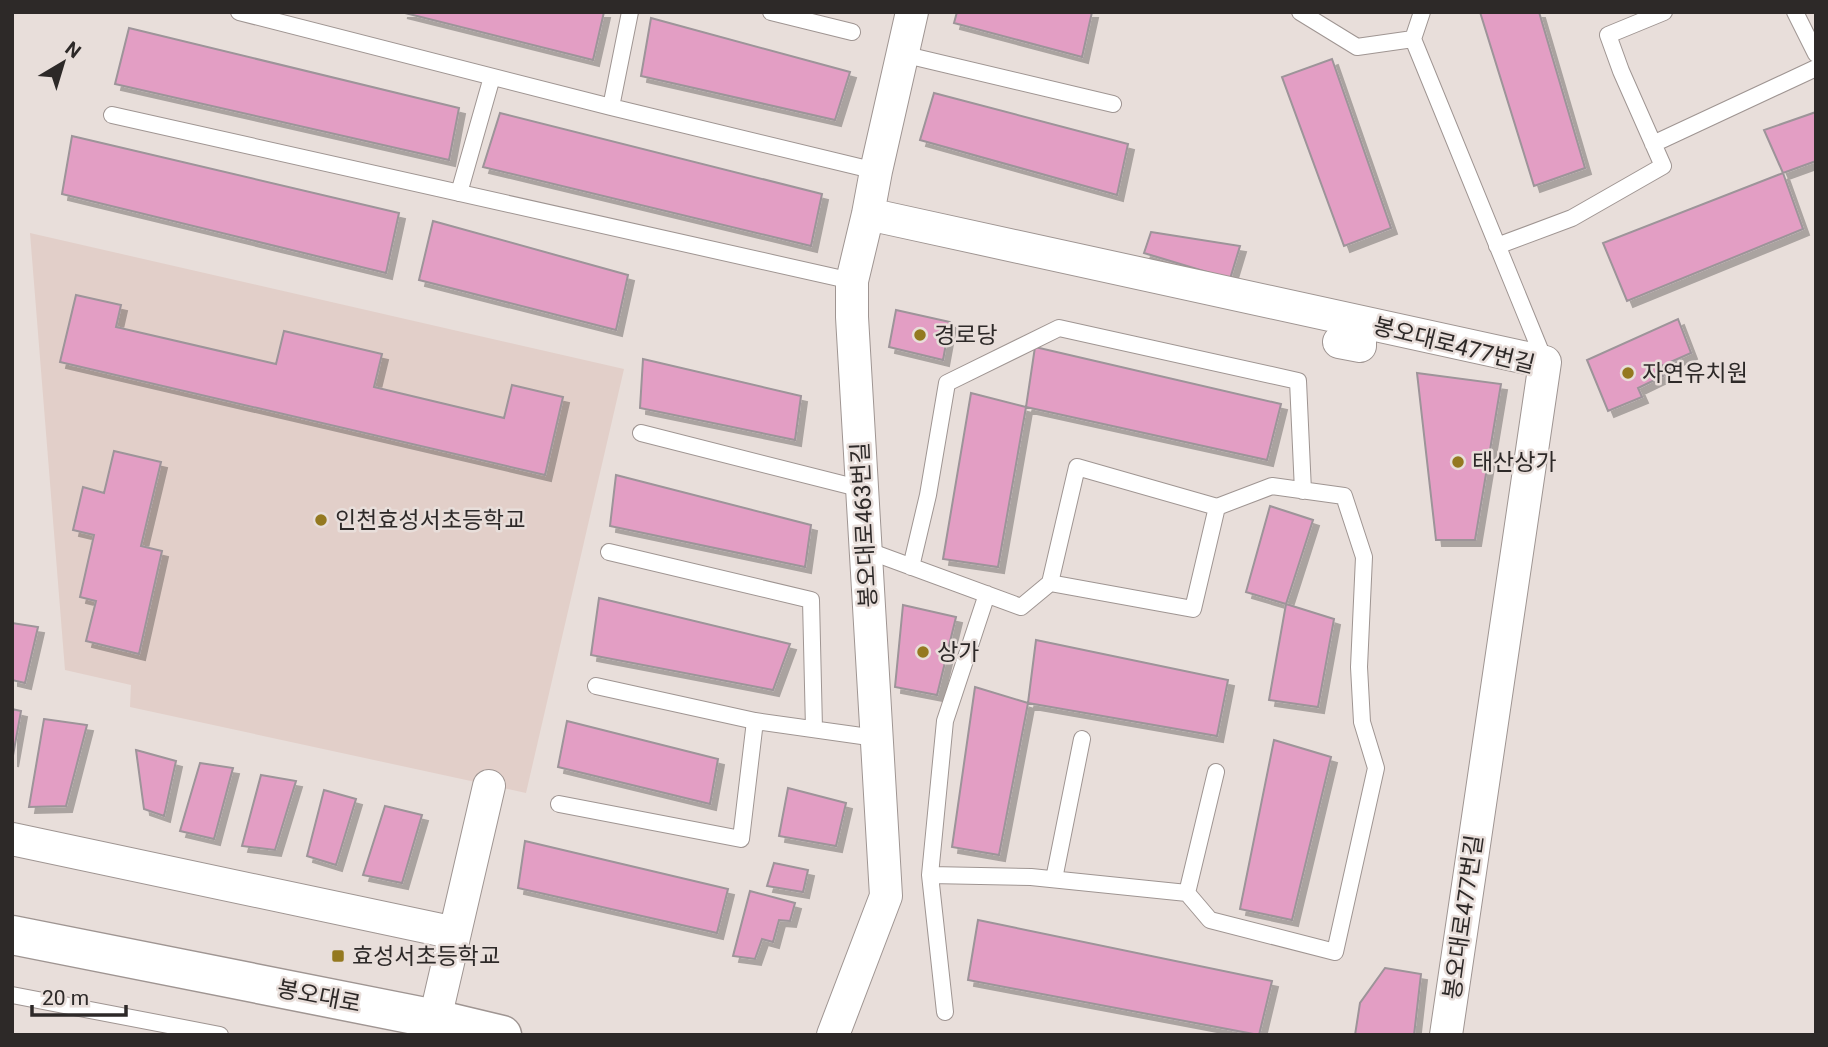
<svg xmlns="http://www.w3.org/2000/svg" width="1828" height="1047" viewBox="0 0 1828 1047" font-family="Roboto,'Noto Sans KR',sans-serif">
  <style>
    .built { fill: #e2cfc9 }
    .building { fill: #e39ec4; stroke: #9d9499; stroke-width: 2; filter: url(#shadow) }
    .lines { fill: none; stroke-linecap: round; stroke-linejoin: round }
    .service-casing { stroke: #9f9592; stroke-width: 18 }
    .minor-casing { stroke: #9f9592; stroke-width: 34 }
    .secondary-casing { stroke: #9f9592; stroke-width: 41 }
    .service { stroke: #fff; stroke-width: 16 }
    .minor { stroke: #fff; stroke-width: 32 }
    .secondary { stroke: #fff; stroke-width: 38 }
    .poi-dot { fill: #947920; stroke: #e8deda; stroke-width: 2.5 }
    .labels { text-anchor: middle; stroke-width: 5; stroke-linejoin: round; paint-order: stroke }
    .poi-label { font-size: 23px; fill: #2d2928; stroke: #e8deda; text-anchor: start }
    .street-label { font-size: 23px; fill: #2d2928; stroke: #e8deda }
  </style>
  <defs>
    <filter id="shadow"><feDropShadow dx="6" dy="6" stdDeviation="0" flood-color="#0004"/></filter>
  </defs>
  <rect width="100%" height="100%" fill="#e8deda"/>
  <path class="built" d="M30,233L624,369L526,793L130,707L131,685L65,670Z"/>
  <path class="building" d="M401,12H604L593,60Z
    M957,12H1092L1082,57L954,23Z
    M1480,12H1539L1585,168L1534,186Z
    M651,18L850,72L835,120L641,76Z
    M129,28L459,108L449,160L115,84Z
    M1332,59L1391,228L1344,246L1282,77Z
    M934,93L1128,144L1117,195L920,140Z
    M1816,112V161L1783,173L1764,130Z
    M500,113L822,194L811,246L483,167Z
    M72,136L399,213L386,273L62,194Z
    M1783,173L1803,229L1627,301L1603,243Z
    M433,221L628,275L616,330L419,280Z
    M1151,232L1240,246L1230,279L1144,253Z
    M76,295L121,305L116,327L276,364L284,331L382,354L374,387L504,418L512,385L563,397L545,475L60,362Z
    M896,310L950,322L943,360L889,347Z
    M1678,319L1691,353L1659,367L1663,376L1638,388L1642,397L1608,411L1587,360Z
    M1035,347L1281,404L1267,460L1026,407Z
    M643,359L801,396L795,440L640,408Z
    M1417,373L1501,384L1475,540H1436Z
    M971,393L1026,407L998,567L943,559Z
    M114,451L161,462L141,546L162,551L139,654L86,641L96,601L80,597L94,535L73,530L83,487L104,493Z
    M616,475L811,525L805,567L610,526Z
    M1270,506L1313,520L1286,604L1246,592Z
    M599,598L790,644L773,690L591,655Z
    M1286,604L1334,619L1318,707L1269,700Z
    M903,605L956,617L937,695L895,687Z
    M12,623L38,627L25,683L12,680Z
    M1036,640L1228,680L1217,736L1028,703Z
    M975,687L1028,703L999,855L952,847Z
    M12,709L21,711L12,761Z
    M44,719L87,725L66,806L29,807Z
    M567,721L718,759L710,804L558,767Z
    M1274,740L1331,757L1292,920L1240,909Z
    M136,750L176,761L164,816L144,809Z
    M200,763L233,768L214,839L180,831Z
    M261,775L296,781L275,850L242,846Z
    M788,788L846,803L836,846L779,836Z
    M324,790L356,799L336,865L307,856Z
    M385,806L422,815L402,883L363,875Z
    M525,841L728,889L717,933L518,888Z
    M774,863L808,870L803,892L767,886Z
    M750,891L795,903L790,921L779,920L773,942L762,939L755,959L733,956Z
    M978,920L1272,981L1259,1035L968,980Z
    M1385,968L1421,974L1414,1035H1355L1360,1003Z"/>
  <g class="lines">
    <g class="service-casing">
      <path id="service" d="M239,12L611,107L876,171
        M771,12L852,32
        M1300,12L1357,47L1413,39
        M1422,12L1413,39L1545,362
        M1795,12L1816,54
        M902,54L1113,104
        M611,107L630,12
        M112,115L852,281
        M1653,144L1816,68
        M459,193L492,77
        M1497,246L1572,218L1663,166L1621,71L1608,35L1664,12
        M641,433L862,489
        M866,550L1021,607L1050,583L1077,467L1217,507L1193,609L1050,583
        M609,552L811,600L814,729
        M911,567L928,495L947,383L1059,328L1298,381L1303,491
        M755,721L876,738
        M559,804L741,839L755,721L596,686
        M930,875L1031,877L1187,893L1210,920L1335,952L1376,768L1362,722L1359,667L1364,557L1344,496L1272,486L1217,507
        M1054,879L1082,739
        M1187,893L1216,772
        M12,995L220,1035
        M945,1012L930,875L945,721L987,594"/>
    </g>
    <g class="minor-casing">
      <path id="minor" d="M868,214L1545,362L1446,1035
        M1339,342L1360,346V322
        M12,839L455,933
        M435,1019L489,786
        M833,1035L886,896L852,317V281L868,214L876,171L912,12"/>
    </g>
    <g class="secondary-casing">
      <path id="secondary" d="M12,935L435,1019L502,1035"/>
    </g>
    <use href="#service" class="service"/>
    <use href="#minor" class="minor"/>
    <use href="#secondary" class="secondary"/>
  </g>
  <g class="poi-dot">
    <circle cx="920" cy="335" r="7"/>
    <circle cx="1628" cy="373" r="7"/>
    <circle cx="1458" cy="462" r="7"/>
    <circle cx="321" cy="520" r="7"/>
    <circle cx="923" cy="652" r="7"/>
    <rect x="331" y="949" width="14" height="14" rx="3.5"/>
  </g>
  <g class="labels">
    <g class="poi-label">
      <text x="934" y="343">경로당</text>
      <text x="1642" y="381">자연유치원</text>
      <text x="1472" y="470">태산상가</text>
      <text x="335" y="528">인천효성서초등학교</text>
      <text x="937" y="660">상가</text>
      <text x="352" y="964">효성서초등학교</text>
    </g>
    <g class="street-label">
      <text transform="translate(1454 345) rotate(14)" y="8">봉오대로477번길</text>
      <text transform="translate(864 525) rotate(-93)" y="8">봉오대로463번길</text>
      <text transform="translate(1463 917) rotate(-82)" y="8">봉오대로477번길</text>
      <text transform="translate(319 996) rotate(11)" y="8">봉오대로</text>
    </g>
  </g>
  <rect width="1828" height="1047" fill="none" stroke="#2d2928" stroke-width="28"/>
  <g transform="translate(63 63) rotate(38)" stroke="#e8deda" stroke-width="5" paint-order="stroke">
  <path d="M0-5L12 26L0 18L-12 26Z" fill="#2d2928"/>
  <text y="-10" font-size="19" font-weight="bold" text-anchor="middle" fill="#2d2928">N</text>
  </g>
  <path d="M32 1005v10h94v-10" fill="none" stroke="#2d2928" stroke-width="3.5"/>
  <text x="42" y="1005" font-size="21" fill="#2d2928" stroke="#e8deda" stroke-width="5" paint-order="stroke">20 m</text>
</svg>
